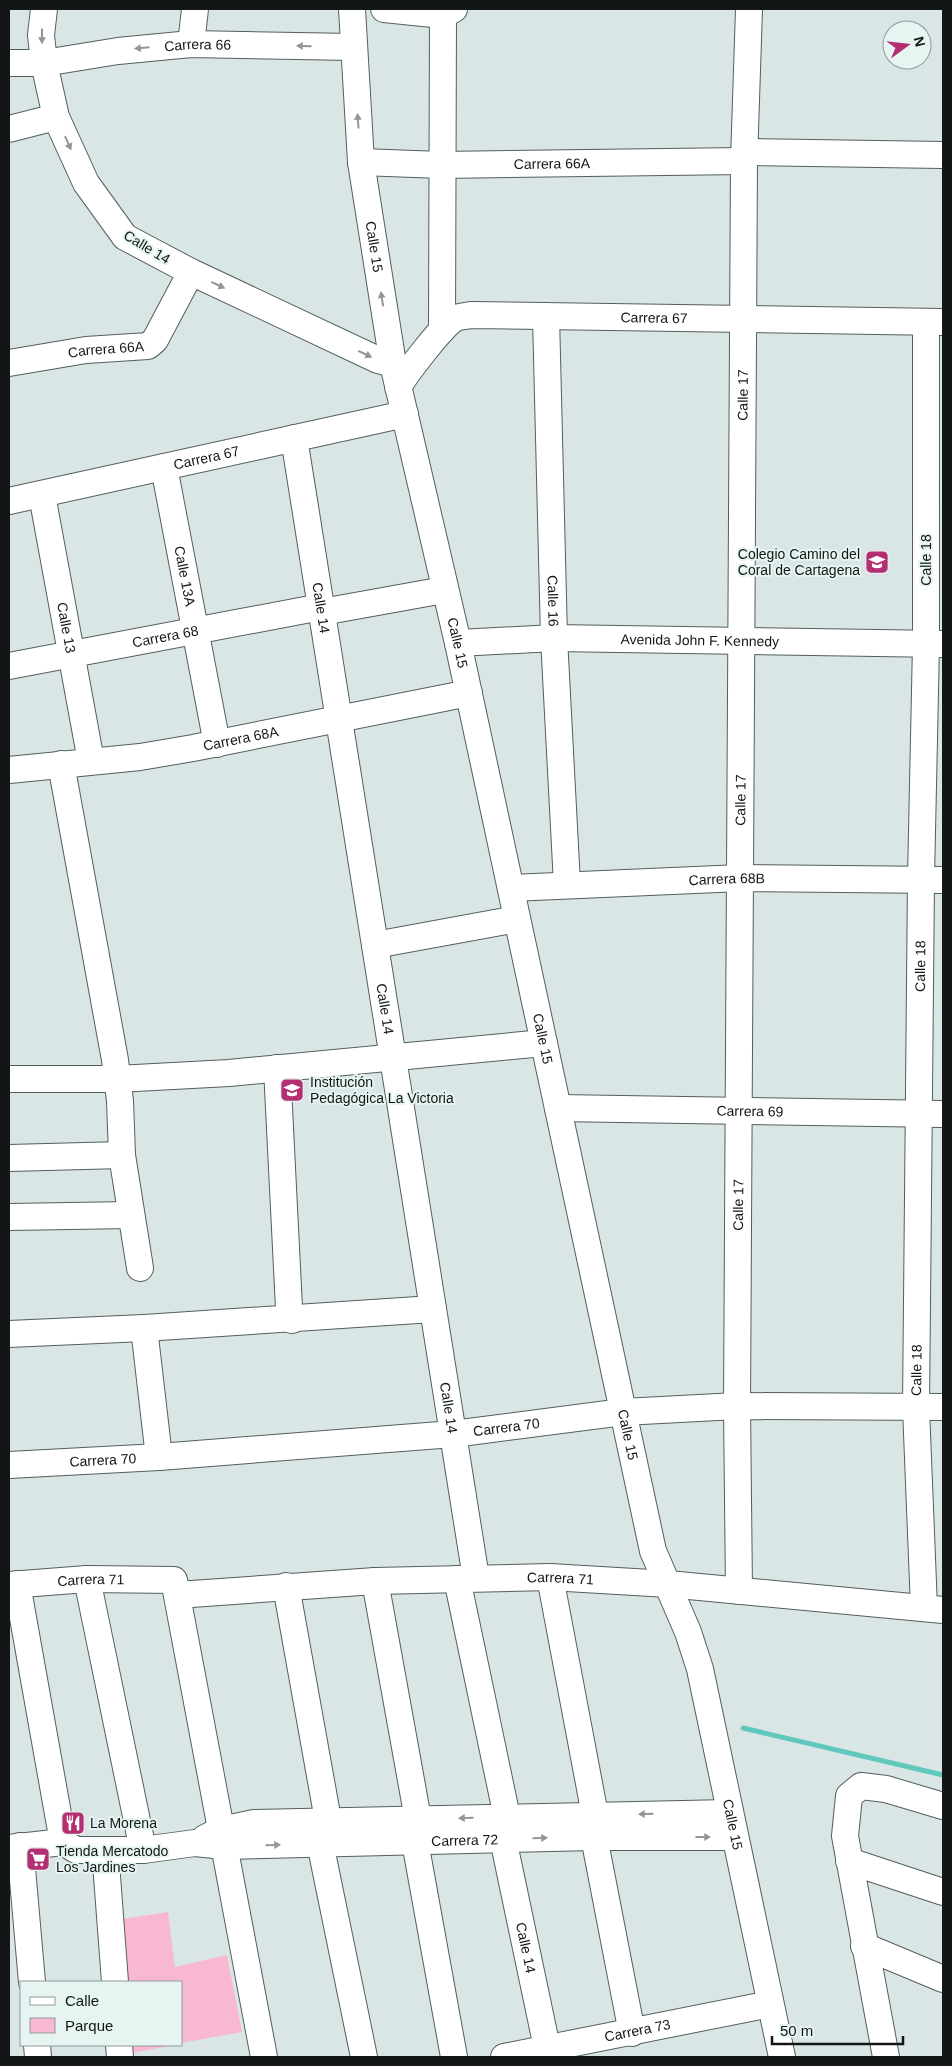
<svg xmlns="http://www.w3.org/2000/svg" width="952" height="2066" viewBox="0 0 952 2066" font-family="Helvetica,sans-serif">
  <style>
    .green { fill: #f9b8d1 }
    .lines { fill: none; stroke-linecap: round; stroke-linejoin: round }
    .stream { stroke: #61c8be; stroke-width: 5 }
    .minor-casing { stroke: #535f5d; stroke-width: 28 }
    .minor { stroke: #fff; stroke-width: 26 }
    .oneway { fill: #949696 }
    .labels { text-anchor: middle; stroke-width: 4; stroke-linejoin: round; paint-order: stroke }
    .street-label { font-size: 14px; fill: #121616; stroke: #e6f4f2 }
    .poi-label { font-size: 14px; fill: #121616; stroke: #e6f4f2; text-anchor: start }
  </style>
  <rect width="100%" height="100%" fill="#d9e6e5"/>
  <path class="green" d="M168,1912L175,1967L227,1955L242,2032L181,2043V1982H121L116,1920Z
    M126,2045H174L126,2054Z"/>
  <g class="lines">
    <path class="stream" d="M743,1728L943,1775"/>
    <g class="minor-casing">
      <g id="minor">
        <path d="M44,9L41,35L44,63L56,117L86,183L125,237L191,272L378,360L393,364"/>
        <path id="s1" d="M352,9L361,162L393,364L458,643L653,1551L688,1632L700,1669L782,2057"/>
        <path d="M384,9L443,15L454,9"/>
        <path d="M191,44L195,9"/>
        <path id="s2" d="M9,63H44L118,51L191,44L353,47"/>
        <path d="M9,129L56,117"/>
        <path d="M745,152L943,155"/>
        <path id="s3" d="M361,162L441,165L744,161"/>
        <path id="s4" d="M546,316L554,638L567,884"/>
        <path d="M442,330L443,15"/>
        <path id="s5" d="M9,363L86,350L148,346L155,340L191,272"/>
        <path id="s6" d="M398,387C406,374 443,324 456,318C460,316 466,316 471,315L943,322"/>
        <path id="s7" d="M294,438L476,1578"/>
        <path id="s8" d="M164,467L217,744"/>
        <path id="s9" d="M42,495L91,761"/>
        <path id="s10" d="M9,501L405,414"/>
        <path d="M322,612L444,590"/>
        <path id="s11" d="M458,643L554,638L943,644"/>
        <path id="s12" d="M9,666L321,607"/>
        <path d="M61,764L115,1060L120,1101L122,1155L140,1268"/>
        <path id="s13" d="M9,770L140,757L193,748L469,693"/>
        <path id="s14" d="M511,888L741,878L943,880"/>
        <path d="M375,945L517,919"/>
        <path d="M277,1068L289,1308L292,1320"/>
        <path d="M9,1079H117L229,1073L544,1043"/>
        <path id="s15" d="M558,1108L943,1114"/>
        <path d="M9,1158L122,1155"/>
        <path d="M9,1217L131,1215"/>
        <path d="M144,1328L159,1457"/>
        <path d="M9,1334L144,1328L433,1309"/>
        <path id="s16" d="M9,1465L159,1457L453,1434L623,1412L737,1406L943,1407"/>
        <path d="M550,1577L595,1815"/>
        <path d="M87,1579L143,1850"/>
        <path d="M457,1579L507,1817"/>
        <path d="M375,1581L418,1819"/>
        <path d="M17,1584L63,1842"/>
        <path id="s17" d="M9,1585L87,1579L174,1580L264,2057"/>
        <path d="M286,1586L328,1820"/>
        <path id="s18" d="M739,1591L737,1406L744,161L749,9"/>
        <path id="s19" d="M177,1595L375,1581L550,1577L668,1584L943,1610"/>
        <path id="s20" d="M924,1608L916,1408L921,879L926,644V322"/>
        <path d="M594,1837L632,2033"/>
        <path d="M205,1838L221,1830L254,1823L729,1813"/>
        <path id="s21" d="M503,1839L549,2057"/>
        <path d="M415,1842L454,2057"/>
        <path d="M320,1843L364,2057"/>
        <path d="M20,1846L32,1982"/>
        <path id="s22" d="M9,1848L63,1842L76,1850H143L195,1843L224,1846L594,1837H734"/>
        <path d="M105,1850L115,1982"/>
        <path d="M849,1861L943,1892"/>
        <path d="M864,1946L943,1979"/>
        <path d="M37,2045L38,2057"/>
        <path d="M119,2045L120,2057"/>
        <path id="s23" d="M504,2057L770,2004"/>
        <path d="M886,2057L845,1836L849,1796L861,1786L886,1789L943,1806"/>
      </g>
    </g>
    <use href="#minor" class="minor"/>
  </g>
  <defs><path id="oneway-solid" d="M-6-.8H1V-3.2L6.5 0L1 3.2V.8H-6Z" transform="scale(1.25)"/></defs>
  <g class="oneway">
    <use href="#oneway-solid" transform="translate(42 36) rotate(90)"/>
    <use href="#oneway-solid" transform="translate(304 46) rotate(-179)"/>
    <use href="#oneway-solid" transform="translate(142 48) rotate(175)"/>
    <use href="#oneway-solid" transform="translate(358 121) rotate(-94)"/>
    <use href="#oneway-solid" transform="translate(68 143) rotate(66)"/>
    <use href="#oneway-solid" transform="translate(218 285) rotate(25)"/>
    <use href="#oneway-solid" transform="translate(382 299) rotate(-99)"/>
    <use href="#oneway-solid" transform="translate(365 354) rotate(25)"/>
    <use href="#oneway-solid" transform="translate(646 1814) rotate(179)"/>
    <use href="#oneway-solid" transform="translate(466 1818) rotate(179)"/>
    <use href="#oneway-solid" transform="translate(703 1837)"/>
    <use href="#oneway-solid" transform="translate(540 1838) rotate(-1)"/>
    <use href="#oneway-solid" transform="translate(273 1845) rotate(-2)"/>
  </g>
  <defs>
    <g id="school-square" transform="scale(1.25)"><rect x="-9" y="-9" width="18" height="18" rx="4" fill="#b42e72" stroke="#e6f4f2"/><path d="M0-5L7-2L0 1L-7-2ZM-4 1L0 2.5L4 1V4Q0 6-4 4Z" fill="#fff"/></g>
    <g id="restaurant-square" transform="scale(1.25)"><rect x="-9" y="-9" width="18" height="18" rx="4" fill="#b42e72" stroke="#e6f4f2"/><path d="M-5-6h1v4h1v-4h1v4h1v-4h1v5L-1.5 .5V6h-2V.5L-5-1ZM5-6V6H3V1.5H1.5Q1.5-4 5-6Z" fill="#fff"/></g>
    <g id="supermarket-square" transform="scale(1.25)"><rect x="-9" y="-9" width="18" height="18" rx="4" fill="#b42e72" stroke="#e6f4f2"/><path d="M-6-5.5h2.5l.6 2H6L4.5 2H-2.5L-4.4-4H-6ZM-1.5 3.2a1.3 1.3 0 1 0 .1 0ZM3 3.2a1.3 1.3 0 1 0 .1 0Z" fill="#fff"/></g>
  </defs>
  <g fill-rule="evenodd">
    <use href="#school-square" x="877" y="562"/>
    <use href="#school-square" x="292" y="1090"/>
    <use href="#restaurant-square" x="73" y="1823"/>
    <use href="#supermarket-square" x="38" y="1859"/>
  </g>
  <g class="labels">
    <g class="street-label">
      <text dy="5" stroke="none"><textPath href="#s2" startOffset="190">Carrera 66</textPath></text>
      <text dy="5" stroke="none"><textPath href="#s3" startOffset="191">Carrera 66A</textPath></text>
      <text dy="5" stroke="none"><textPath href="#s1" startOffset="239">Calle 15</textPath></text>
      <text transform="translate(147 247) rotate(31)" y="5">Calle 14</text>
      <text dy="5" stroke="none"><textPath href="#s6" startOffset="289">Carrera 67</textPath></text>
      <text dy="5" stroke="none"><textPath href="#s5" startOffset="98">Carrera 66A</textPath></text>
      <text dy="5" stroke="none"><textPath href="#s18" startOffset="1196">Calle 17</textPath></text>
      <text dy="5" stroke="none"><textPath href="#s10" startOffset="202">Carrera 67</textPath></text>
      <text transform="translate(926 560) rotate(-90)" y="5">Calle 18</text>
      <text dy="5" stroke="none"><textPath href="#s8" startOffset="111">Calle 13A</textPath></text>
      <text dy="5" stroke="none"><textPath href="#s4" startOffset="285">Calle 16</textPath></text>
      <text dy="5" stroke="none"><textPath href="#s7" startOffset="172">Calle 14</textPath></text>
      <text dy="5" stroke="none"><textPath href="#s9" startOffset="135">Calle 13</textPath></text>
      <text dy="5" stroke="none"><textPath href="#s12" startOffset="159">Carrera 68</textPath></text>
      <text dy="5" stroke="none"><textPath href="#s11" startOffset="242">Avenida John F. Kennedy</textPath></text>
      <text dy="5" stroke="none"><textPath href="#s1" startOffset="644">Calle 15</textPath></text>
      <text dy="5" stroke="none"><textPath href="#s13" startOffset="234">Carrera 68A</textPath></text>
      <text dy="5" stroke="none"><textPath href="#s18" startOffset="791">Calle 17</textPath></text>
      <text dy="5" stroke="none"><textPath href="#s14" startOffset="216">Carrera 68B</textPath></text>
      <text dy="5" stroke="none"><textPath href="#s20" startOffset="642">Calle 18</textPath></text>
      <text dy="5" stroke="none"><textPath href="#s7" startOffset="578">Calle 14</textPath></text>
      <text dy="5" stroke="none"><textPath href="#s1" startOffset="1049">Calle 15</textPath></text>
      <text dy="5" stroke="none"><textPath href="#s15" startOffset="192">Carrera 69</textPath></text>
      <text dy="5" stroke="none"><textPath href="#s18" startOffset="386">Calle 17</textPath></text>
      <text dy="5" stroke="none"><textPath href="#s20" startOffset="238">Calle 18</textPath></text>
      <text dy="5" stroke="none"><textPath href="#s7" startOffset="982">Calle 14</textPath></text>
      <text dy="5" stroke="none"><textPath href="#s16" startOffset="499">Carrera 70</textPath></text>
      <text dy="5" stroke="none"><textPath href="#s1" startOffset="1454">Calle 15</textPath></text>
      <text dy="5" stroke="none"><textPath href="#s16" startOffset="94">Carrera 70</textPath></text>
      <text dy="5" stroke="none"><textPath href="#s19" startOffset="384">Carrera 71</textPath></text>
      <text dy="5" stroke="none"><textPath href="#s17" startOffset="82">Carrera 71</textPath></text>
      <text dy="5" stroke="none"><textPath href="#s1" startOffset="1859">Calle 15</textPath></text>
      <text dy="5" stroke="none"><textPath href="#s22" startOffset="459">Carrera 72</textPath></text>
      <text dy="5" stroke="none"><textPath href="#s21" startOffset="111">Calle 14</textPath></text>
      <text dy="5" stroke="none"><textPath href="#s23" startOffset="136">Carrera 73</textPath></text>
    </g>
    <g class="poi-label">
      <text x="860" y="559" text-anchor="end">Colegio Camino del<tspan x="860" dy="16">Coral de Cartagena</tspan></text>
      <text x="310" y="1087">Institución<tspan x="310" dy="16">Pedagógica La Victoria</tspan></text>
      <text x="90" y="1828">La Morena</text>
      <text x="56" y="1856">Tienda Mercatodo<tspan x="56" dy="16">Los Jardines</tspan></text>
    </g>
  </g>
  <rect width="952" height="2066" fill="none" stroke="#121616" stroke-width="20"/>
  <rect x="20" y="1981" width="162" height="65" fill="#e6f4f2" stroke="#919b9a"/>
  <rect x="30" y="1997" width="25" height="8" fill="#ffffff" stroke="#919b9a"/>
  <text x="65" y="2006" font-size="15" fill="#121616">Calle</text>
  <rect x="30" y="2018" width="25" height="15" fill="#f9b8d1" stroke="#919b9a"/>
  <text x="65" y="2031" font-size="15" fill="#121616">Parque</text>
  <g transform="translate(907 45) rotate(75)"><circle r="24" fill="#e6f4f2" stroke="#919b9a"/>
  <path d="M0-4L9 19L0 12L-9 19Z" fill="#b42e72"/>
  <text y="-8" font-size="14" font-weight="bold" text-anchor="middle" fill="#121616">N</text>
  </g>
  <path d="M772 2036v8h131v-8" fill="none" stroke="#121616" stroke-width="2.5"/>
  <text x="780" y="2036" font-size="15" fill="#121616" stroke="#e6f4f2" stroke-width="4" paint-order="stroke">50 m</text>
</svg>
